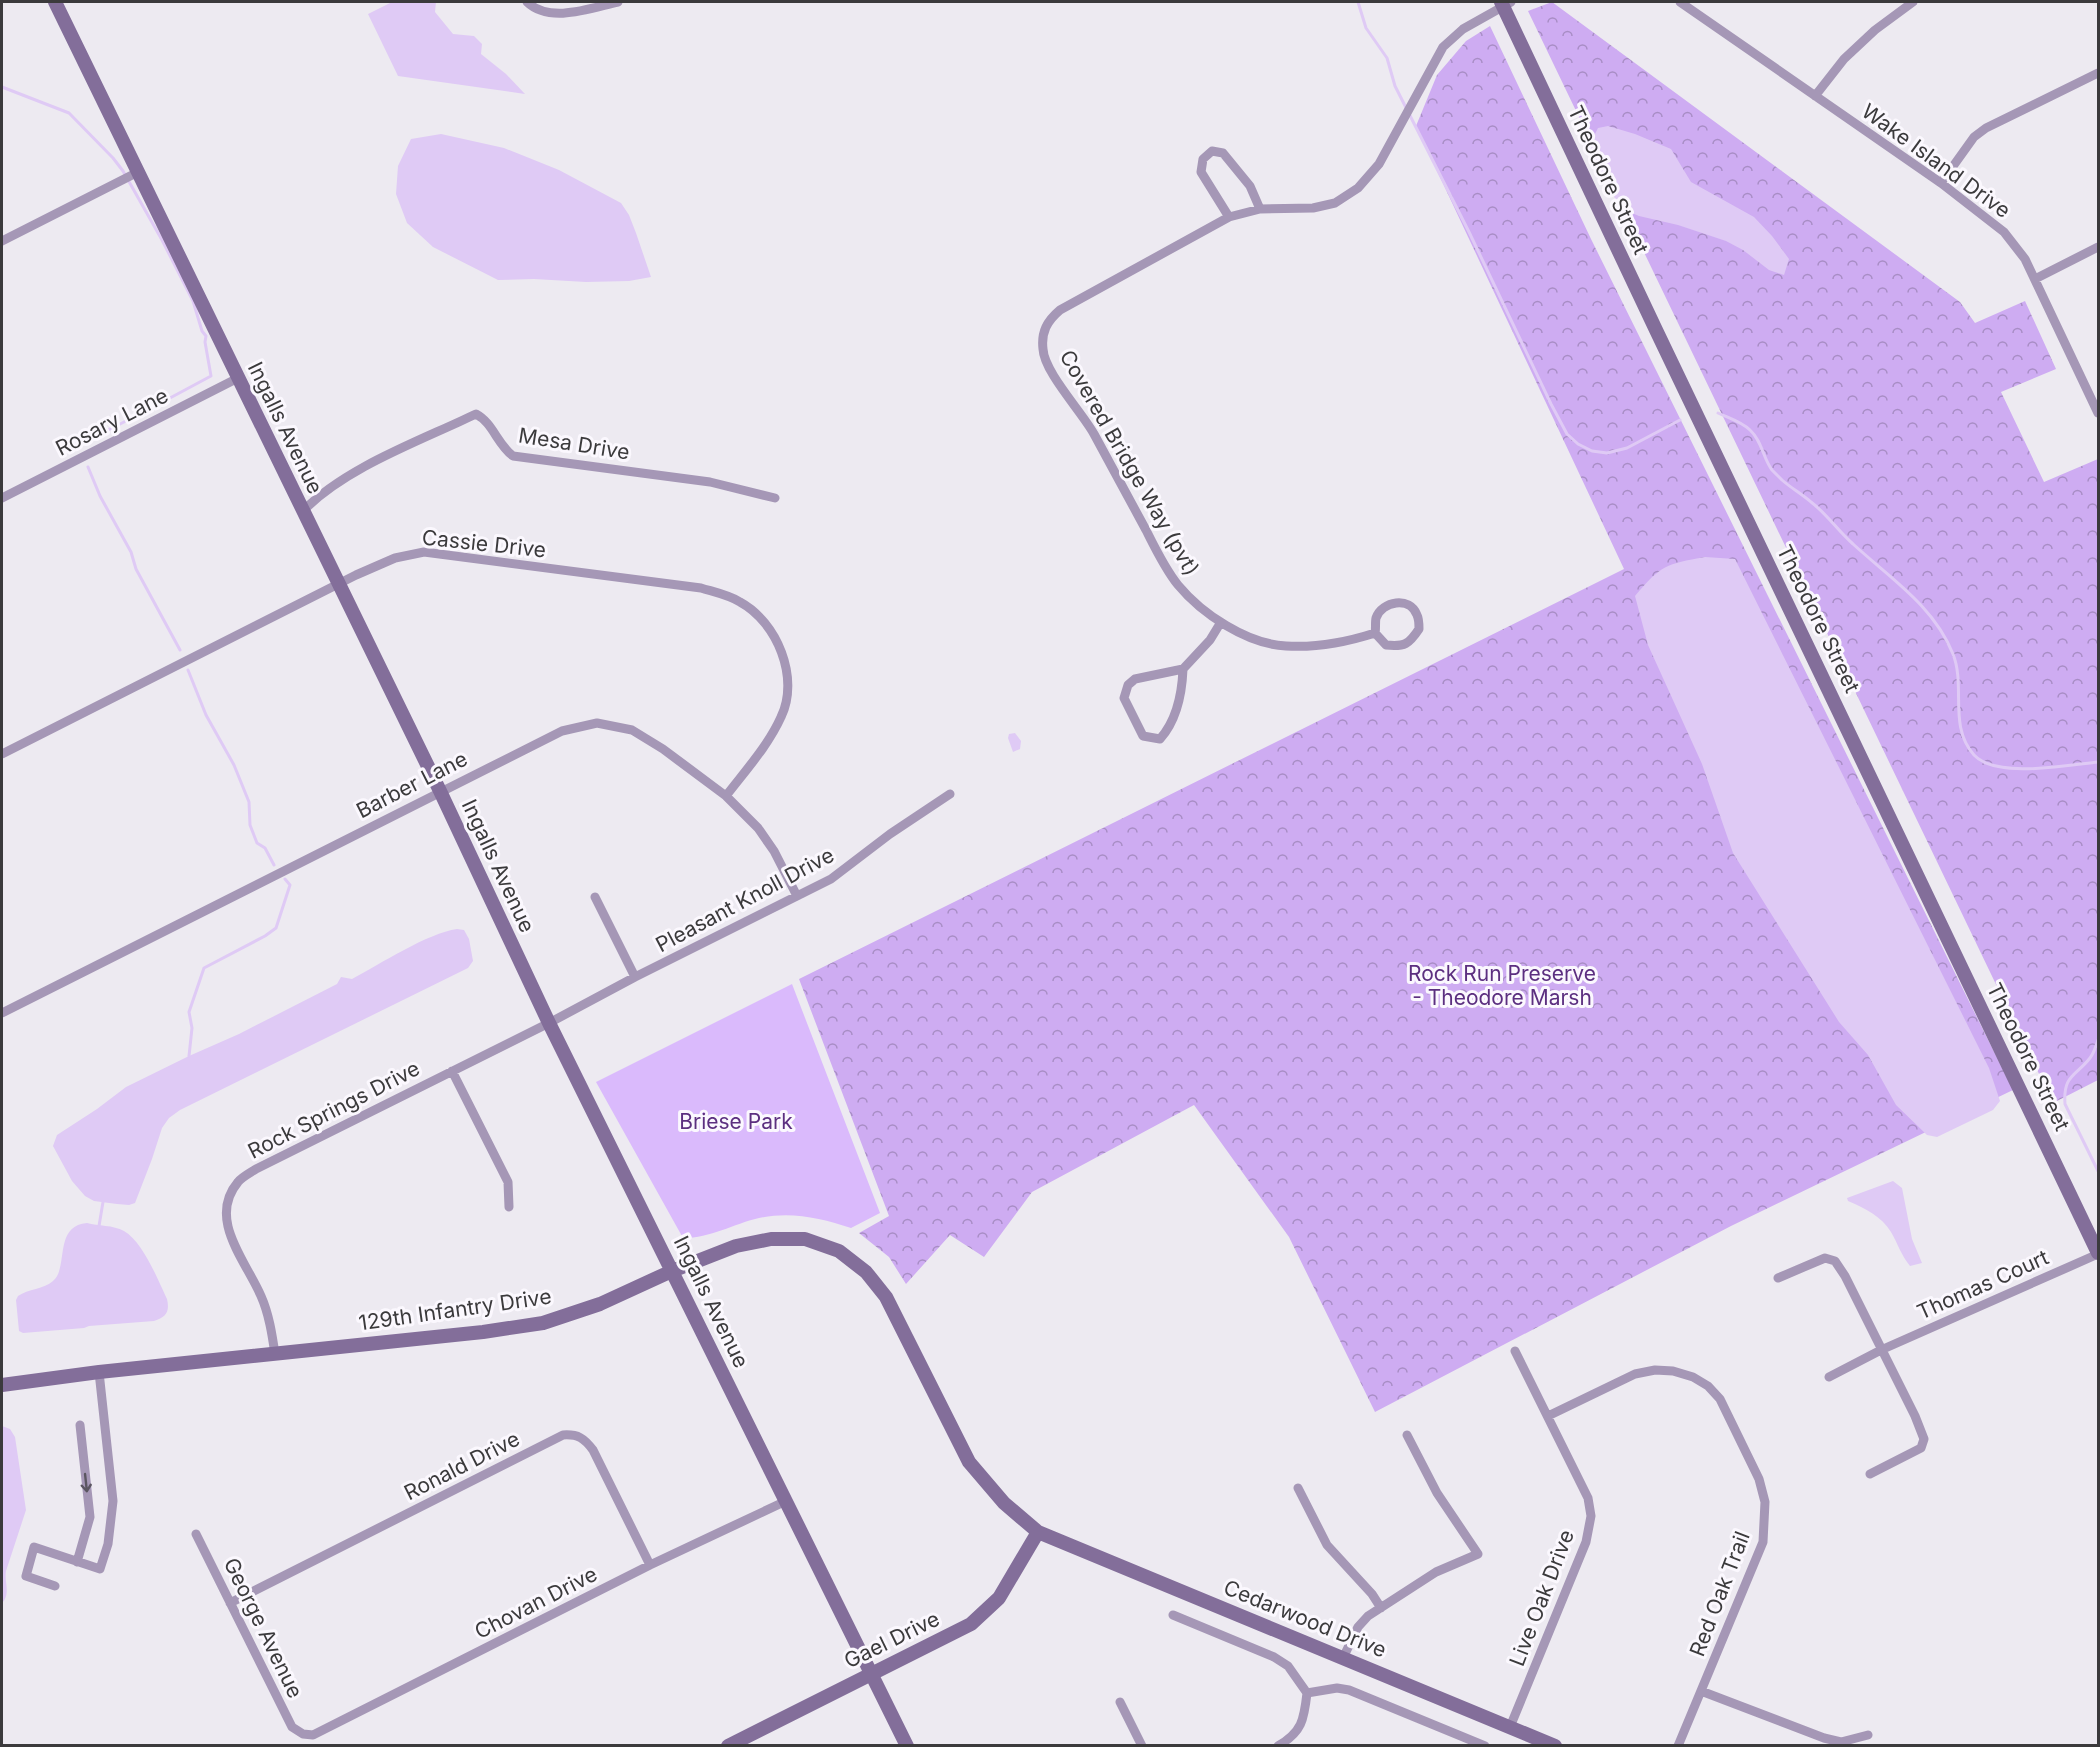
<svg xmlns="http://www.w3.org/2000/svg" width="2100" height="1747" viewBox="0 0 2100 1747" font-family="Inter,sans-serif">
  <style>
    .green { fill: #dabafc }
    .forest { fill: url(#forest-crowns) }
    .water { fill: #dfcaf5 }
    .lines { fill: none; stroke-linecap: round; stroke-linejoin: round }
    .stream { stroke: #dfcaf5; stroke-width: 3 }
    .street { stroke: #a597b6; stroke-width: 9 }
    .secondary { stroke: #836e9a; stroke-width: 14 }
    .oneway { stroke: #5b5661 }
    .labels { text-anchor: middle; stroke-width: 6; stroke-linejoin: round; paint-order: stroke }
    .street-label { font-size: 21px; fill: #3b3a3c; stroke: #fbf8fe }
    .park-label { font-size: 21px; fill: #5c2f80; stroke: #fbf8fe }
  </style>
  <defs>
    <pattern id="forest-crowns" width="20" height="18" patternUnits="userSpaceOnUse" patternTransform="scale(1.5)"><rect width="20" height="18" fill="#ceacf2"/><path d="M2 6a3 3 0 1 1 6 0M12 15a3 3 0 1 1 6 0" fill="none" stroke="#a88dc5"/></pattern>
  </defs>
  <rect width="100%" height="100%" fill="#edeaf1"/>
  <path class="green" d="M792,984L880,1213L851,1228C821,1218 791,1211 759,1218C733,1224 711,1238 683,1238L596,1082Z"/>
  <path class="forest" d="M1552,2L1960,302L1975,323L2025,301L2056,369L2001,392L2044,482L2098,459V1080L2053,1103L1528,11Z
    M1490,26L1591,239L2013,1090L1731,1226L1375,1412L1289,1237L1194,1105L1032,1192L984,1257L950,1235L906,1284L889,1257L859,1233L889,1216L799,979L1624,569L1416,126L1437,75L1466,41Z"/>
  <path class="water" d="M392,2H436L435,12L453,34L474,36L482,44L481,54L506,74L525,94L398,76L368,14Z
    M1608,126L1635,134L1671,149L1691,182L1754,217L1772,236L1789,259L1784,275L1769,270L1743,250L1726,241L1678,225L1639,216L1620,208L1588,148L1598,128Z
    M441,134L504,148L559,170L621,203L629,215L636,233L651,277L629,281L586,282L534,279L498,280L433,247L407,223L396,194L398,166L411,139Z
    M1705,557L1735,559L1989,1068L2000,1101L1993,1110L1937,1137L1927,1135L1896,1105L1868,1055L1839,1022L1733,853L1702,764L1648,645L1635,596C1661,565 1666,564 1705,557Z
    M1015,733L1021,741L1020,749L1013,752L1008,738L1009,734Z
    M457,929L464,930L469,939L473,961L468,968L180,1110L169,1118L162,1128L152,1159L135,1203L129,1205L117,1204L94,1201L85,1196L72,1181L53,1146L57,1135L97,1109L126,1087L189,1056L239,1034L337,984L341,977L352,979C380,964 428,933 457,929Z
    M1893,1181L1902,1188L1912,1239L1922,1263L1910,1266C1901,1255 1898,1244 1891,1232C1882,1217 1865,1208 1848,1201L1847,1198Z
    M87,1223C98,1226 113,1225 124,1231C143,1242 158,1280 167,1299C170,1312 166,1317 154,1321L89,1326L84,1328L23,1333L19,1331L16,1300L18,1296C28,1289 44,1289 53,1281C69,1268 53,1226 87,1223Z
    M2,1426L10,1429L15,1437L26,1510L6,1571C4,1582 11,1594 2,1603Z"/>
  <g class="lines">
    <path class="stream" d="M1358,2L1366,28L1387,58L1395,86L1469,232L1551,404L1567,434L1578,444L1592,451L1607,453L1627,448L1680,420
      M2,87L69,113L113,158L123,171L162,240L193,301L202,331L206,336L205,342L211,376L142,413L88,440
      M1718,413C1729,418 1742,422 1750,430C1762,441 1763,458 1772,470C1775,473 1779,477 1782,480C1791,488 1802,494 1811,502C1827,514 1838,531 1853,544C1890,578 1934,606 1953,654C1966,687 1948,726 1974,755C1996,779 2069,765 2098,762
      M88,467L100,496L131,552L136,569L180,650
      M188,670L206,715L234,765L249,802L250,825L257,843L265,848L274,865
      M2098,1040C2096,1046 2094,1053 2090,1058C2075,1077 2063,1075 2065,1104L2098,1171
      M189,1056L192,1028L189,1012L204,968L265,936L276,928L290,885L285,879
      M99,1226L103,1202"/>
    <path class="street" d="M527,2C550,24 591,8 618,2
      M1680,2L1941,183L2004,232L2025,259L2098,413
      M1815,96L1844,59L1875,30L1913,2
      M1941,183L1974,137L1986,128L2098,73
      M1229,217L1201,172L1203,159L1212,151L1223,153L1250,186L1260,209
      M2,241L138,172
      M2035,279L2098,247
      M2,498L238,378
      M303,511C346,467 420,441 476,414C493,423 497,444 513,456L710,482L775,498
      M1375,633C1376,629 1375,622 1376,618C1382,601 1410,596 1417,615C1419,619 1419,625 1419,629C1409,644 1405,647 1386,645L1375,633C1347,642 1317,648 1286,646C1247,644 1202,614 1178,585C1165,569 1155,548 1146,530C1129,498 1111,466 1094,434C1082,412 1044,372 1043,349C1041,332 1047,321 1060,310L1229,217L1260,209L1313,208L1335,203L1358,188L1379,164L1443,47L1463,29L1511,2
      M1183,669C1182,694 1177,720 1160,739L1143,736L1124,698L1128,685L1135,679L1183,669L1210,640L1221,622
      M2,754L356,575L395,558L424,552L701,588C714,592 729,595 740,602C777,622 800,678 781,717C768,746 745,771 726,796
      M595,897L635,977
      M2,1013L562,731L597,723L632,730L663,749L726,796L758,828L774,851L797,896
      M452,1071L508,1182L509,1207
      M1778,1278L1825,1258L1835,1261L1845,1276L1915,1416L1924,1439L1921,1448L1870,1474
      M275,1354C272,1334 269,1314 261,1296C246,1261 207,1219 238,1182C242,1177 250,1173 256,1169L549,1023L635,977L831,879L890,834L950,794
      M1829,1377L1881,1350L2098,1254
      M1548,1416L1635,1374L1655,1370L1673,1371L1693,1377L1708,1386L1720,1399L1759,1479L1765,1502L1763,1542L1678,1746
      M1298,1488L1327,1545L1372,1594L1381,1608
      M196,1534L292,1727L303,1734L313,1735L650,1565L786,1501
      M77,1562L90,1517L80,1425
      M55,1586L26,1576L34,1547L100,1569L108,1544L113,1501L99,1372
      M230,1603L563,1435C578,1434 584,1438 593,1450L650,1565
      M1173,1615L1274,1657L1288,1666L1307,1693
      M1343,1658L1358,1627L1368,1616L1436,1572L1478,1554L1437,1493L1407,1435
      M1701,1691L1824,1738L1841,1742L1868,1735
      M1307,1693L1337,1688L1349,1690L1485,1746
      M1120,1702L1142,1746
      M1510,1727L1586,1542L1591,1516L1588,1498L1515,1351
      M1278,1746C1302,1732 1304,1720 1307,1693"/>
    <path class="secondary" d="M55,2L440,791L549,1023L907,1746
      M1501,2L1656,330L2098,1253
      M2,1385L99,1372L483,1332L543,1323L600,1304L672,1271L736,1246L771,1239H805L839,1251L866,1272L886,1297L969,1462L1004,1503L1038,1532L1555,1746
      M728,1746L971,1624L999,1598L1038,1532"/>
  </g>
  <defs><path id="oneway-shaft" d="M-6 0H5M1.5-3L5.5 0L1.5 3" fill="none" stroke-width="1.6" stroke-linecap="round" stroke-linejoin="round" transform="scale(1.5)"/></defs>
  <use class="oneway" href="#oneway-shaft" transform="translate(86 1483) rotate(84)"/>
  <g class="labels">
    <g class="street-label">
      <text transform="translate(1936 161) rotate(36)" y="7">Wake Island Drive</text>
      <text transform="translate(1608 180) rotate(65)" y="7">Theodore Street</text>
      <text transform="translate(112 422) rotate(-27)" y="7">Rosary Lane</text>
      <text transform="translate(285 428) rotate(64)" y="7">Ingalls Avenue</text>
      <text transform="translate(574 444) rotate(9)" y="7">Mesa Drive</text>
      <text transform="translate(1129 463) rotate(60)" y="7">Covered Bridge Way (pvt)</text>
      <text transform="translate(484 544) rotate(6)" y="7">Cassie Drive</text>
      <text transform="translate(1818 619) rotate(64)" y="7">Theodore Street</text>
      <text transform="translate(412 785) rotate(-27)" y="7">Barber Lane</text>
      <text transform="translate(498 866) rotate(65)" y="7">Ingalls Avenue</text>
      <text transform="translate(745 900) rotate(-28)" y="7">Pleasant Knoll Drive</text>
      <text transform="translate(2028 1057) rotate(64)" y="7">Theodore Street</text>
      <text transform="translate(334 1110) rotate(-27)" y="7">Rock Springs Drive</text>
      <text transform="translate(1983 1285) rotate(-24)" y="7">Thomas Court</text>
      <text transform="translate(711 1302) rotate(64)" y="7">Ingalls Avenue</text>
      <text transform="translate(455 1310) rotate(-8)" y="7">129th Infantry Drive</text>
      <text transform="translate(462 1466) rotate(-27)" y="7">Ronald Drive</text>
      <text transform="translate(1720 1594) rotate(-69)" y="7">Red Oak Trail</text>
      <text transform="translate(1542 1598) rotate(-69)" y="7">Live Oak Drive</text>
      <text transform="translate(536 1603) rotate(-27)" y="7">Chovan Drive</text>
      <text transform="translate(1305 1619) rotate(22)" y="7">Cedarwood Drive</text>
      <text transform="translate(263 1628) rotate(64)" y="7">George Avenue</text>
      <text transform="translate(892 1640) rotate(-26)" y="7">Gael Drive</text>
    </g>
    <g class="park-label">
      <text x="1502" y="981">Rock Run Preserve<tspan x="1502" dy="24">- Theodore Marsh</tspan></text>
      <text x="736" y="1129">Briese Park</text>
    </g>
  </g>
  <rect width="2100" height="1747" fill="none" stroke="#3b3a3c" stroke-width="6"/>
</svg>
